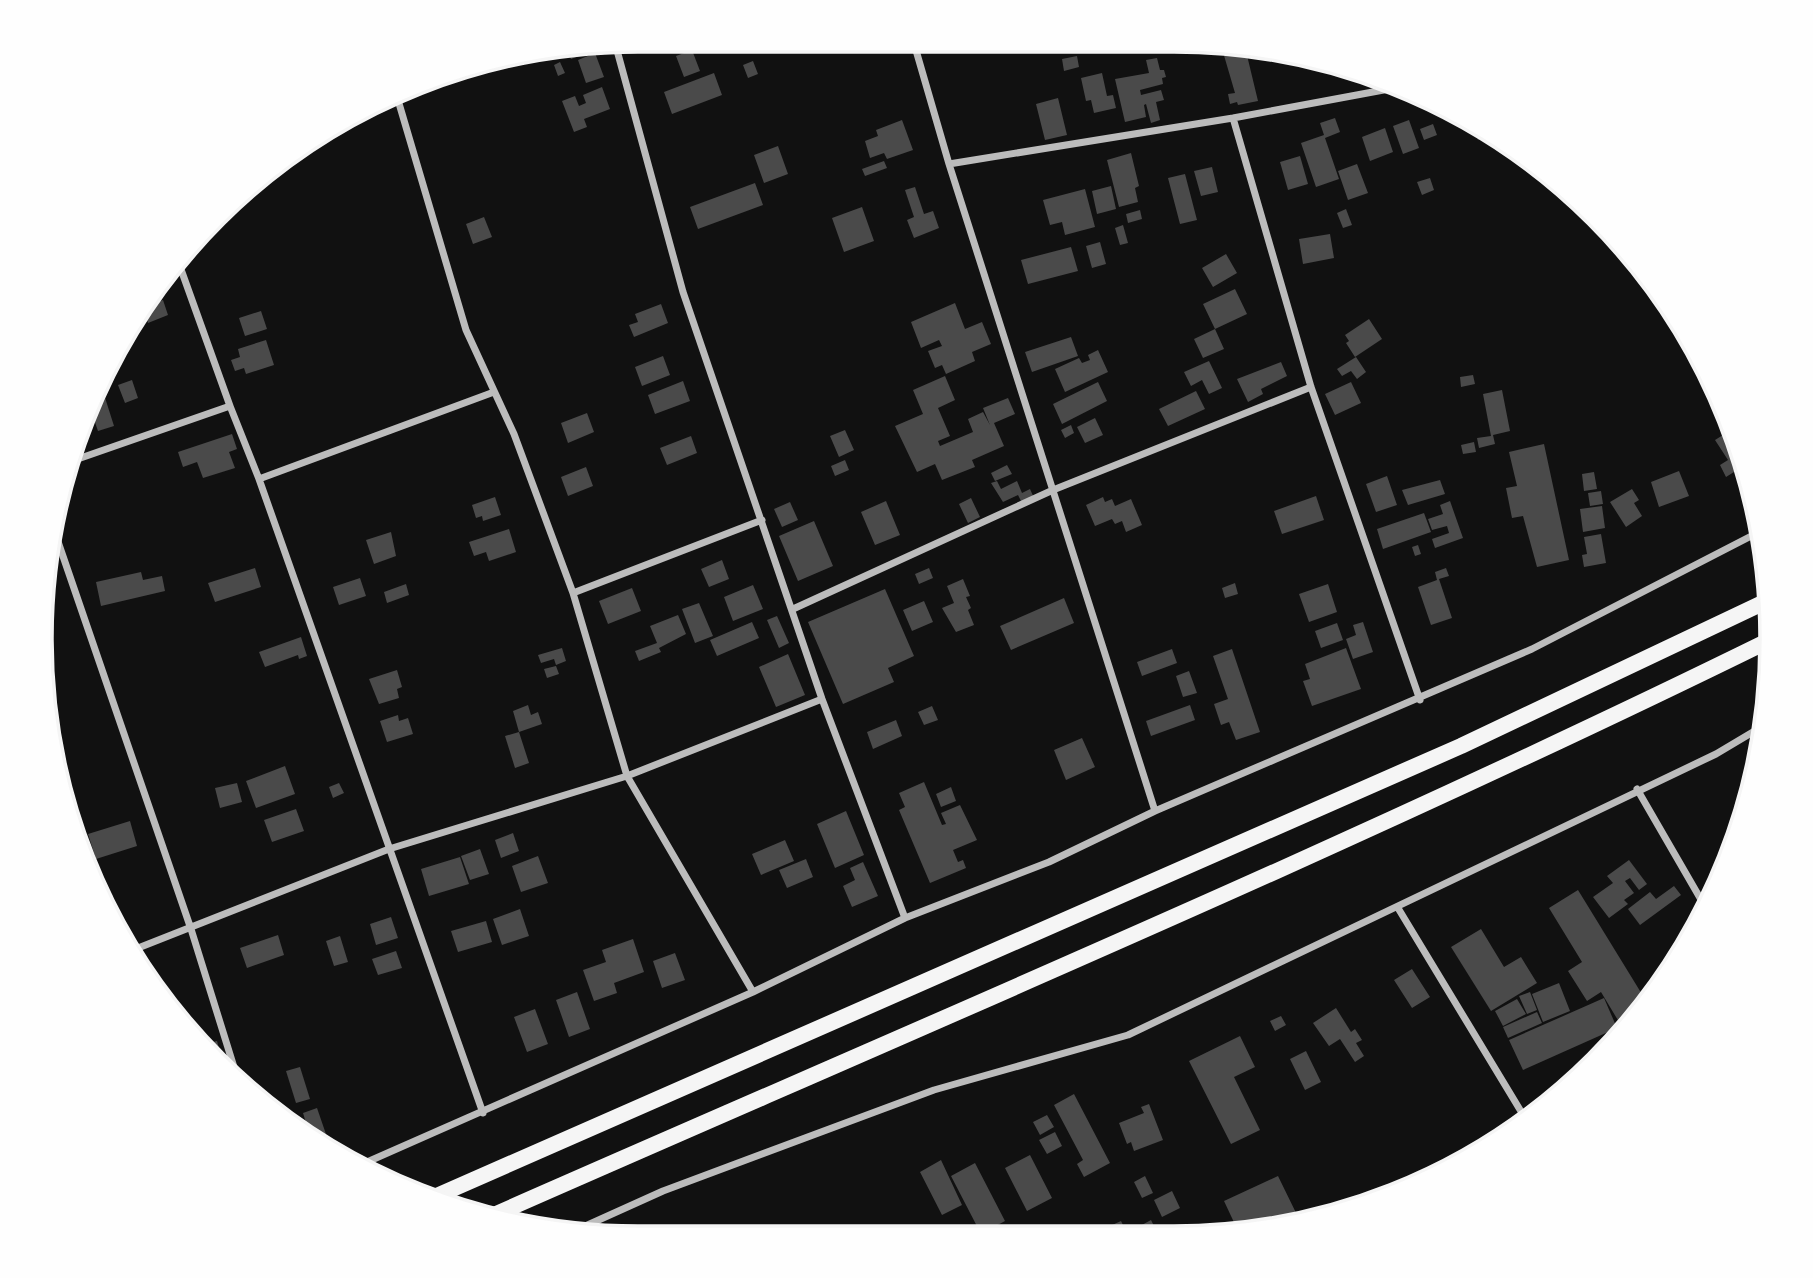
<svg xmlns="http://www.w3.org/2000/svg" width="1813" height="1278" viewBox="0 0 1813 1278" font-family="'Work Sans',sans-serif">
  <style>
    .building { fill: #4a4a4a }
    .lines { fill: none; stroke-linecap: round; stroke-linejoin: round }
    .minor { stroke: #bcbcbc; stroke-width: 7 }
    .trunk { stroke: #f5f5f5; stroke-width: 16 }
    .rim { fill: none; stroke: #f5f5f5; stroke-width: 3.5 }
  </style>
  <rect width="100%" height="100%" fill="#111"/>
  <path class="building" d="M594,46L595,50L571,59L567,50Z
    M1245,47L1258,101L1238,105L1237,102L1230,104L1228,94L1235,93L1223,52Z
    M1258,49L1291,52L1297,54L1272,61L1269,51L1259,54Z
    M692,50L700,71L684,77L676,56Z
    M595,53L604,77L586,83L578,60Z
    M1077,56L1079,67L1064,71L1062,59Z
    M1157,58L1160,70H1164L1166,77L1162,78L1163,84L1140,90L1141,95L1161,90L1164,100L1156,102L1160,120L1151,123L1146,104L1144,105L1146,117L1125,122L1115,79L1149,73L1146,60Z
    M753,61L758,74L748,78L743,65Z
    M560,62L565,73L558,76L554,65Z
    M714,73L722,95L672,114L664,92Z
    M1102,73L1107,96L1113,95L1116,108L1094,113L1091,100L1086,101L1081,78Z
    M602,87L610,109L584,119L587,127L574,132L562,101L575,96L579,106L586,103L583,95Z
    M1058,98L1067,135L1045,140L1036,104Z
    M1335,118L1340,132L1325,138L1339,179L1316,187L1301,143L1324,135L1320,123Z
    M1470,119L1474,121L1491,135L1478,140Z
    M902,120L913,150L887,159L884,153L870,158L865,141L878,136L876,130Z
    M1409,120L1419,148L1403,154L1393,126Z
    M1433,124L1437,135L1424,140L1420,129Z
    M1385,128L1393,152L1370,161L1362,137Z
    M778,146L788,174L764,183L754,155Z
    M1131,153L1139,186L1135,188L1138,202L1119,207L1107,160Z
    M1300,156L1308,184L1288,190L1280,162Z
    M884,161L887,168L865,176L862,169Z
    M1357,164L1368,193L1348,200L1338,171Z
    M1212,167L1218,192L1201,196L1194,171Z
    M1185,174L1197,220L1180,224L1168,178Z
    M1430,178L1434,190L1422,195L1417,182Z
    M755,183L763,205L698,229L690,207Z
    M1111,186L1116,209L1097,214L1092,191Z
    M915,187L924,214L933,211L939,228L914,238L907,220L914,217L905,190Z
    M1085,189L1095,227L1065,235L1062,222L1050,225L1043,200Z
    M862,207L874,241L844,252L832,218Z
    M1346,209L1352,225L1343,228L1337,213Z
    M1140,210L1142,219L1128,223L1126,214Z
    M484,217L492,237L473,244L466,224Z
    M1123,225L1128,243L1120,245L1115,228Z
    M1330,234L1334,258L1303,264L1299,239Z
    M1100,242L1106,264L1092,268L1086,246Z
    M1071,247L1078,271L1028,284L1021,260Z
    M1226,254L1237,273L1213,287L1202,268Z
    M1235,289L1247,314L1215,329L1203,304Z
    M163,300L168,315L148,323L145,314L151,304Z
    M955,303L965,329L982,322L991,344L972,352L975,361L946,374L942,365L935,368L928,351L942,346L939,340L921,348L911,322Z
    M661,304L668,323L634,337L629,325L638,322L635,314Z
    M261,311L267,329L245,336L239,318Z
    M1369,319L1382,339L1355,357L1346,343L1349,341L1345,335Z
    M1215,329L1224,349L1203,358L1194,339Z
    M1071,337L1078,356L1032,372L1025,352Z
    M266,340L274,365L246,374L244,368L235,371L231,360L240,357L238,349Z
    M1098,350L1108,372L1065,392L1055,369L1079,358L1082,363L1090,360L1088,355Z
    M663,356L670,375L642,386L635,367Z
    M1356,357L1366,372L1357,379L1351,371L1342,376L1337,369Z
    M1209,361L1222,388L1209,394L1202,380L1191,386L1184,372Z
    M1281,362L1287,376L1261,389L1263,394L1248,402L1237,379Z
    M1473,375L1475,384L1461,387L1460,377Z
    M945,376L955,400L938,408L950,436L938,441L940,446L973,432L968,419L983,412L990,425L983,408L1008,398L1015,414L994,423L1004,446L972,460L975,467L942,480L935,464L917,472L895,426L923,414L913,390Z
    M132,380L138,398L125,403L118,385Z
    M683,381L690,401L655,414L648,395Z
    M1098,382L1107,401L1062,424L1053,404Z
    M1351,382L1361,403L1335,415L1325,394Z
    M101,385L114,426L98,431L89,405Z
    M1502,390L1510,431L1493,435L1495,444L1479,448L1477,438L1491,436L1483,394Z
    M1196,391L1205,409L1168,426L1159,409Z
    M587,413L594,432L568,443L561,423Z
    M1095,418L1103,435L1085,443L1077,427Z
    M1071,425L1074,433L1065,438L1061,430Z
    M845,430L854,450L839,457L830,436Z
    M1731,430L1741,446L1742,451L1735,456L1742,467L1726,477L1720,465L1728,460L1715,440Z
    M232,434L237,449L229,452L235,468L203,478L197,462L183,467L178,452Z
    M691,436L697,453L667,465L660,448Z
    M1474,442L1476,452L1463,454L1461,445Z
    M1544,444L1569,560L1537,567L1523,516L1512,518L1506,488L1517,486L1509,452Z
    M845,460L849,470L835,476L831,466Z
    M1007,465L1012,474L995,481L991,473Z
    M586,467L593,486L568,496L561,477Z
    M1679,471L1689,496L1659,507L1651,482Z
    M1594,472L1597,489L1584,491L1582,474Z
    M1387,476L1397,505L1376,512L1366,484Z
    M1440,480L1445,494L1408,505L1402,490Z
    M997,481L1001,489L1017,481L1022,493L1030,489L1034,498L1022,503L1018,495L1003,502L991,483Z
    M1632,489L1639,500L1634,503L1642,516L1626,527L1610,502Z
    M1601,491L1603,504L1590,506L1588,493Z
    M1316,496L1324,520L1282,534L1274,511Z
    M495,497L501,515L483,521L482,516L476,518L472,505Z
    M1103,497L1105,502L1112,499L1115,506L1131,499L1142,525L1126,532L1122,521L1115,524L1112,519L1095,526L1086,505Z
    M971,498L980,517L968,523L959,504Z
    M886,501L900,535L875,545L861,512Z
    M1450,501L1463,538L1435,548L1432,539L1449,533L1447,526L1432,530L1428,519L1443,514L1440,505Z
    M790,502L798,520L782,527L774,509Z
    M1602,506L1605,528L1583,532L1580,509Z
    M1424,513L1431,532L1383,549L1377,529Z
    M814,521L833,566L798,581L779,536Z
    M509,529L516,552L489,561L486,552L474,556L469,542Z
    M391,532L396,556L374,564L366,540Z
    M1601,534L1606,563L1584,567L1582,555L1587,554L1584,537Z
    M1418,545L1421,554L1415,556L1412,547Z
    M722,560L729,579L709,587L701,569Z
    M255,568L261,587L215,602L208,583Z
    M929,568L933,578L919,584L915,574Z
    M1446,568L1449,576L1439,579L1452,618L1431,625L1418,587L1437,580L1435,572Z
    M141,572L143,580L162,576L165,591L101,606L96,582Z
    M360,578L366,596L339,605L333,587Z
    M963,579L970,596L966,597L971,608L968,610L974,625L956,632L942,608L954,603L947,586Z
    M1235,583L1238,594L1225,598L1222,588Z
    M406,584L409,595L387,603L384,592Z
    M1328,584L1337,612L1309,622L1299,594Z
    M753,585L763,609L733,621L724,597Z
    M632,588L641,611L608,624L599,601Z
    M885,589L914,656L888,668L894,682L843,704L808,622Z
    M1064,598L1074,623L1011,650L1000,626Z
    M924,601L933,622L912,631L903,610Z
    M699,603L713,636L695,643L682,609Z
    M678,615L686,634L659,648L661,652L639,661L635,651L657,643L650,626Z
    M777,616L789,643L779,648L767,620Z
    M752,622L759,638L717,656L710,640Z
    M1363,622L1373,652L1353,659L1346,639L1356,635L1353,625Z
    M1337,623L1343,640L1321,648L1315,631Z
    M301,637L307,656L299,659L298,655L265,667L259,652Z
    M562,648L566,661L556,665L554,659L541,663L538,655Z
    M1346,648L1361,689L1312,706L1303,681L1310,679L1305,664Z
    M1172,649L1177,663L1142,676L1137,662Z
    M1232,649L1260,732L1236,740L1229,722L1221,725L1214,704L1228,699L1213,656Z
    M788,654L805,695L776,707L759,667Z
    M556,666L559,674L547,678L544,669Z
    M397,670L402,687L397,689L399,698L379,704L369,679Z
    M1189,671L1197,693L1183,697L1176,676Z
    M528,705L531,715L538,712L542,724L519,732L513,711Z
    M1190,705L1195,720L1151,736L1146,721Z
    M932,706L938,720L924,725L918,712Z
    M398,715L399,721L408,718L413,734L387,742L380,721Z
    M896,720L902,736L873,749L867,732Z
    M519,732L529,763L515,768L505,736Z
    M1082,738L1095,767L1066,780L1054,750Z
    M285,766L295,794L256,808L246,781Z
    M924,782L942,825L946,824L941,813L960,805L977,840L953,850L958,862L963,860L966,868L930,883L899,810L905,807L899,793Z
    M237,783L242,802L220,808L215,788Z
    M339,783L344,793L333,798L329,787Z
    M951,787L956,801L941,807L936,794Z
    M296,809L304,831L272,842L264,820Z
    M846,811L864,855L835,868L817,824Z
    M130,821L137,846L96,859L88,834Z
    M513,833L519,851L501,858L495,840Z
    M785,840L794,861L761,875L752,854Z
    M480,849L489,874L470,880L461,856Z
    M538,856L548,883L521,892L512,866Z
    M460,857L469,884L429,896L421,869Z
    M806,859L813,877L787,888L779,870Z
    M1629,860L1647,884L1639,890L1630,878L1625,881L1634,893L1624,900L1628,904L1609,918L1593,897L1613,883L1607,876Z
    M863,862L878,896L852,907L843,886L855,880L850,868Z
    M1674,886L1681,895L1640,925L1628,909L1650,892L1656,899Z
    M1578,890L1648,1004L1619,1022L1601,992L1587,1001L1568,971L1582,962L1549,908Z
    M112,894L120,921L115,923L100,898Z
    M520,909L529,936L502,945L493,919Z
    M391,917L398,938L376,945L370,924Z
    M486,921L492,942L458,952L451,931Z
    M1481,929L1504,967L1521,957L1537,983L1491,1011L1451,947Z
    M278,935L284,955L247,968L240,948Z
    M340,936L348,962L334,966L326,941Z
    M633,939L644,972L614,983L617,993L594,1001L583,970L606,962L602,950Z
    M396,951L402,968L378,975L372,959Z
    M675,953L685,980L662,988L653,961Z
    M1412,969L1430,997L1412,1008L1394,980Z
    M1559,983L1570,1011L1543,1022L1532,994Z
    M577,992L590,1029L569,1037L556,1000Z
    M1530,992L1537,1010L1527,1014L1519,996Z
    M1604,998L1617,1028L1523,1070L1509,1040Z
    M1517,999L1526,1014L1503,1026L1495,1011Z
    M1336,1008L1351,1032L1355,1029L1362,1040L1356,1043L1364,1056L1355,1062L1340,1039L1329,1046L1313,1023Z
    M535,1009L548,1044L527,1052L514,1017Z
    M1537,1012L1542,1023L1508,1038L1503,1027Z
    M1281,1016L1286,1025L1275,1031L1270,1021Z
    M1240,1036L1255,1067L1234,1077L1260,1130L1231,1144L1189,1061Z
    M217,1041L224,1067L201,1045Z
    M1306,1051L1321,1082L1305,1090L1290,1059Z
    M300,1067L310,1099L296,1103L286,1071Z
    M1074,1094L1110,1163L1084,1177L1077,1164L1083,1160L1054,1105Z
    M1149,1104L1163,1140L1134,1151L1131,1142L1127,1144L1119,1123L1144,1113L1141,1107Z
    M317,1108L328,1140L320,1142L310,1136L303,1113Z
    M1047,1115L1054,1127L1040,1135L1033,1122Z
    M1055,1132L1062,1146L1047,1154L1039,1140Z
    M1030,1155L1052,1198L1027,1211L1005,1168Z
    M941,1160L962,1205L942,1215L920,1172Z
    M975,1163L1005,1221L981,1234L951,1176Z
    M1145,1176L1153,1193L1142,1198L1134,1182Z
    M1278,1176L1299,1219L1253,1233H1239L1224,1201Z
    M1172,1191L1180,1208L1162,1217L1154,1200Z
    M1151,1220L1154,1226L1143,1232L1140,1226Z
    M1121,1221L1125,1229L1113,1233L1110,1226Z"/>
  <g class="lines">
    <path class="minor" d="M913,40L949,164L1155,811
      M615,43L683,292L822,699L905,918
      M398,100L466,330L514,434L573,593L627,776L753,992
      M1233,118L1311,387L1420,700
      M949,164L1233,118L1389,89
      M178,261L230,406L259,479L483,1113
      M72,461L230,406
      M259,479L494,392
      M54,530L191,929L238,1080
      M573,593L762,520
      M793,609L1053,490L1311,387
      M1637,789L1707,910
      M1398,908L1525,1118
      M133,950L389,849L627,776L822,699
      M358,1166L753,992L905,918L1049,862L1155,811L1532,649L1761,531
      M572,1232L663,1191L934,1090L1128,1035L1716,754L1763,726"/>
    <path class="trunk" d="M432,1198L1461,746L1769,600
      M487,1218C916,1029 1349,847 1770,640"/>
  </g>
  <path d="M0 0H1813V1278H0ZM638 52H1174A586 586 0 0 1 1760 638V640A586 586 0 0 1 1174 1226H638A586 586 0 0 1 52 640V638A586 586 0 0 1 638 52Z" fill="#fefefe" fill-rule="evenodd"/>
  <path class="rim" d="M638 52H1174A586 586 0 0 1 1760 638V640A586 586 0 0 1 1174 1226H638A586 586 0 0 1 52 640V638A586 586 0 0 1 638 52Z"/>
</svg>
